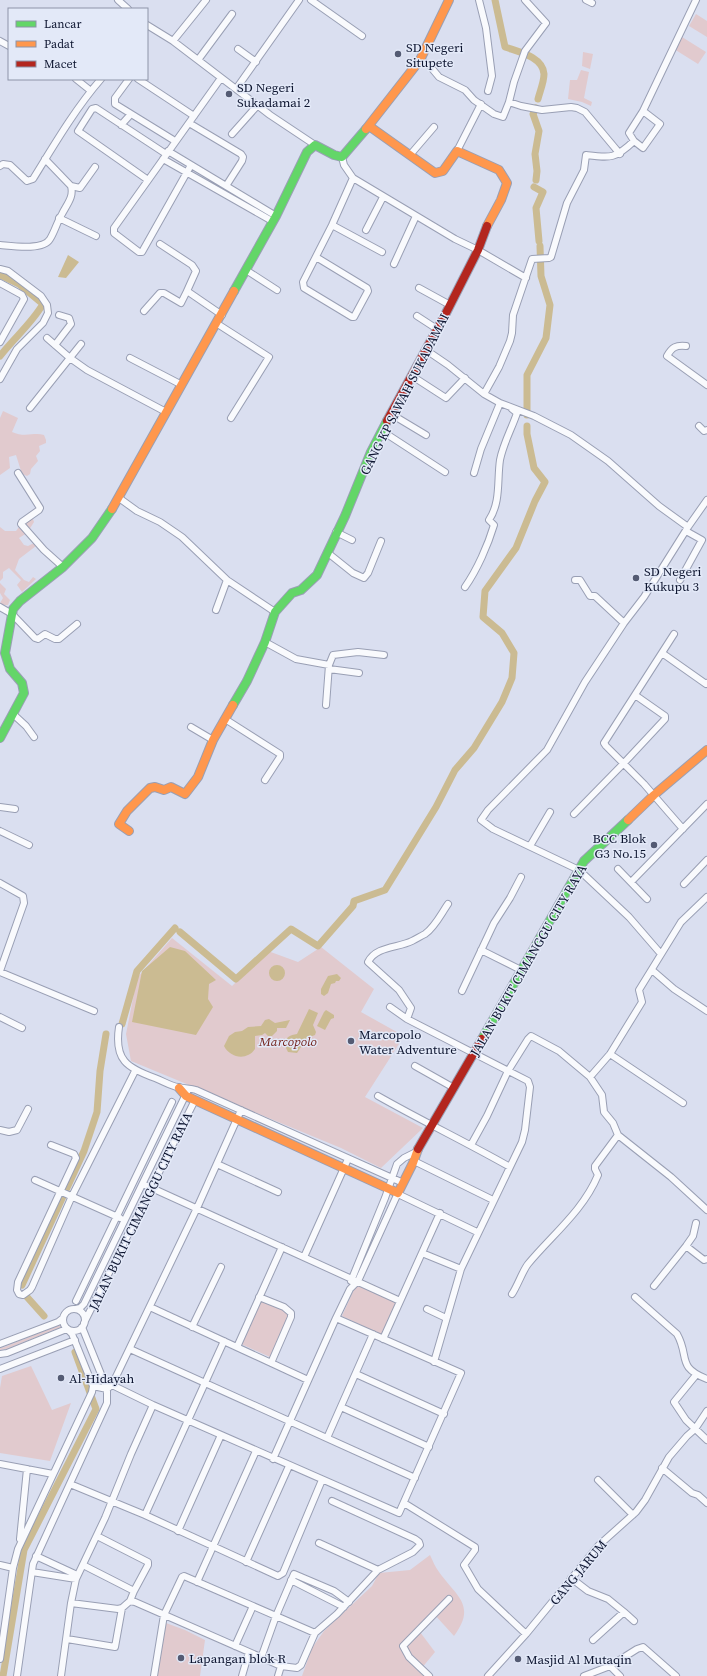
<svg xmlns="http://www.w3.org/2000/svg" width="707" height="1676" viewBox="0 0 707 1676" font-family="'Source Serif 4',serif">
  <style>
    .green { fill: #e1cace }
    .water { fill: #cbbb92 }
    .lines { fill: none; stroke-linecap: round; stroke-linejoin: round }
    .stream { stroke: #cbbb92; stroke-width: 2 }
    .canal { stroke: #cbbb92; stroke-width: 7 }
    .street-casing { stroke: #999fb4; stroke-width: 8 }
    .fast-casing { stroke: #999fb4; stroke-width: 10 }
    .slow-casing { stroke: #999fb4; stroke-width: 10 }
    .jam-casing { stroke: #999fb4; stroke-width: 10 }
    .street { stroke: #f9fafd; stroke-width: 6 }
    .fast { stroke: #63d668; stroke-width: 8 }
    .slow { stroke: #ff974d; stroke-width: 8 }
    .jam { stroke: #b3261e; stroke-width: 8 }
    .poi-dot { fill: #545b73; stroke: #e3e9f8; stroke-width: 1.5 }
    .labels { text-anchor: middle; stroke-width: 3; stroke-linejoin: round; paint-order: stroke }
    .poi-label { font-size: 13px; fill: #0c142f; stroke: #e3e9f8; text-anchor: start }
    .street-label { font-size: 13px; fill: #0c142f; stroke: #e3e9f8 }
    .park-label { font-size: 13px; font-style: italic; fill: #711e16; stroke: #e3e9f8 }
  </style>
  <rect width="100%" height="100%" fill="#dadff0"/>
  <path class="green" d="M696,14L707,21V37L689,26Z
    M682,37L706,52L698,64L674,49Z
    M583,52L593,54L590,69L582,66Z
    M581,70L589,72L584,98L592,102L591,106L582,102L568,99L570,80H577Z
    M3,411L18,418L12,432C25,438 34,432 44,435L46,440V443L39,446L40,451L36,456L38,461L31,469L30,474L27,476L22,474L16,455L9,457L10,468L0,475V418Z
    M29,517L33,519L34,522L27,533L19,538L24,545L28,546L34,543L36,546L19,559L15,570L24,580L29,582L33,577L36,579L22,592L17,585L21,580L9,568L3,572V578L0,581V527L5,531H16L19,527L21,521Z
    M0,583L6,589L4,594L10,600L8,605H2L0,603L3,598L0,593Z
    M172,938L232,986L268,951L298,962L321,947L374,989L361,1012L404,1036L365,1097L423,1128L381,1168L341,1148L131,1061L126,1034L137,978Z
    M356,1285L397,1302L382,1335L342,1316Z
    M261,1300L289,1313L270,1357L241,1344Z
    M60,1325L61,1327L6,1349L0,1350V1348L4,1347Z
    M31,1366L52,1410L71,1403L50,1461L0,1453V1388L2,1376Z
    M430,1555C433,1561 435,1567 439,1572C456,1596 477,1605 454,1636L434,1614L420,1632L435,1652L421,1669L426,1676H302L312,1648L324,1631L372,1586L379,1573L410,1570Z
    M166,1623L185,1630L205,1640L200,1676H157Z"/>
  <path class="water" d="M68,255L79,262L66,278L58,277Z
    M170,947L185,951L216,980L209,984L208,999L213,1007L196,1035L132,1022L142,971Z
    M269 973a8 8 0 1 1 16 0a8 8 0 1 1-16 0Z
    M337,974L341,978L339,981H336L335,983L331,984L328,993L324,996L321,994V989L328,976Z
    M309,1009L318,1013L313,1025L316,1032L315,1035L307,1038L297,1053L288,1052L284,1044C286,1037 290,1035 297,1034Z
    M326,1010L334,1015V1018L331,1019L325,1030L317,1026L324,1012Z
    M269,1019L275,1023L290,1020L286,1028H277V1031L272,1036H268L265,1033L262,1035L255,1036V1049C247,1061 230,1058 224,1046L229,1036L235,1032L242,1031L248,1027L261,1026L265,1020Z"/>
  <g class="lines">
    <path class="stream" d="M0,1673L3,1674"/>
    <path class="canal" d="M495,0L505,47C519,52 543,57 544,74C544,82 540,91 538,99
      M536,180L537,171L535,154L539,131L533,114L536,108
      M534,187L543,192L536,208L539,241
      M0,275L19,284L43,304C32,323 14,338 0,356
      M527,415V375L546,338L550,305L541,276L540,246
      M180,932L236,979L291,929L318,946L353,906L354,901L385,890L436,807L455,770L474,748L502,702L512,678L514,653L502,633L483,617L485,591L516,548L535,501L545,482L534,468L527,434V426
      M122,1024L137,971L175,928
      M22,1285L84,1151L97,1112L100,1071L106,1034
      M27,1297L44,1316
      M3,1676L24,1550L96,1409L75,1352"/>
    <g class="street-casing">
      <path id="street" d="M118,0L128,9
        M311,0L362,36
        M479,0L486,28L492,76L488,91
        M586,0L592,3
        M147,25L173,41L270,115L315,145
        M0,41L9,46
        M173,41L206,0
        M238,49L256,62
        M198,60L232,14
        M420,60L429,65L439,77L465,90L474,100L494,114L503,117L509,102L521,106L542,110L571,107L577,108L585,112L620,154
        M76,79L91,91
        M129,79L115,98V104L175,141
        M138,79L194,116
        M236,89L299,0
        M509,102L514,82L525,51L546,23L525,0
        M643,111L629,133L634,141L643,148L660,124L643,111L696,0
        M189,123L241,154L243,157L242,161L226,186
        M121,125L131,114
        M232,134L257,106
        M168,151L276,216
        M457,151L481,104
        M410,155L434,127
        M342,157L344,165L353,178L455,239L478,250L526,278
        M163,159L272,221
        M191,165L142,252H139L114,233V228L221,78
        M0,166L3,164L10,165L27,181L33,179C54,145 75,109 101,79
        M148,180L78,131L92,109L96,108L166,154
        M71,186L80,188L95,167
        M59,218L96,236
        M332,225L382,252
        M366,230L383,197
        M160,244L192,265L196,271L187,291L222,315
        M0,245C12,246 43,251 50,239C55,231 57,222 62,214C67,204 74,197 71,186L45,159
        M316,257L367,288L368,291L354,317H352L304,288L303,282L332,225L353,178
        M394,264L416,216
        M0,269L8,271L41,296L47,305L48,313L43,323L17,349L0,379
        M246,270L277,290
        M0,283L22,295L24,299L0,342
        M419,288L450,305
        M144,311L160,293H164L181,303L187,291
        M417,316L437,329
        M216,323L269,357L231,418
        M47,338L70,358L87,370L166,412
        M55,345L71,324L69,318L59,315
        M686,346C676,345 672,347 667,356L707,385
        M426,350L448,365L484,394L500,403L534,416L571,435L608,461L659,506L688,527
        M130,358L182,385
        M412,376L446,398L465,378
        M484,394L499,367L510,341L512,333L513,315L532,259L549,258L551,257L567,203L584,170L586,155C611,158 615,159 634,141
        M30,408L81,344
        M391,414L426,435
        M699,426L704,431L707,430
        M382,431L445,472
        M18,473L40,508L39,510L22,522L21,524L44,550L63,567
        M474,473L481,449L500,403
        M119,498L137,511L160,522L182,537L227,580L275,612
        M336,532L352,540
        M328,553L353,573L364,578L368,573L381,541
        M575,580H580L590,596H595L624,623
        M680,580L702,540L686,531
        M465,587C477,570 488,545 494,525L489,520C501,502 497,480 500,460C503,444 512,428 517,413L512,409
        M0,607L12,614L35,638L38,639L45,634L55,639H59L77,624
        M216,610L227,580
        M674,634L604,743L606,746L644,784L683,829
        M265,642L296,659L329,665L333,655L358,652L384,655
        M662,653L706,684L707,683
        M329,669L359,673
        M326,705L329,665
        M13,714L26,726L34,737
        M225,719L280,754V757L265,780
        M191,727L213,740
        M0,807L15,809
        M574,814L623,764L665,719V716L635,695
        M0,831L29,845
        M530,846L550,812
        M618,869L647,899
        M631,882L707,804
        M0,883L23,896L24,903L0,971
        M684,884L707,860
        M481,950L521,970
        M661,954L629,917L579,870L493,829L481,820L488,810L547,750L585,682L624,623L644,597L688,527L707,500
        M652,970L674,989L707,1011
        M0,972L94,1011
        M462,991L494,923L510,898L521,877
        M390,1007L407,1019L528,1081L530,1087L525,1130L522,1142L461,1269L434,1362
        M0,1017L22,1028
        M407,1019L411,1008L399,990L368,962C376,946 398,948 412,941C416,939 421,936 425,934C435,927 441,914 448,904
        M119,1027C114,1060 127,1068 155,1078C163,1081 171,1086 178,1087C185,1089 190,1088 196,1090L401,1182
        M610,1054L683,1103
        M415,1066L454,1088
        M590,1077L610,1054L642,1002L639,990L681,922L707,897
        M378,1096C422,1121 466,1142 510,1167
        M0,1130L9,1132L17,1130L28,1109
        M51,1145L74,1154L76,1158L18,1282L17,1290L19,1294L23,1295L30,1290L32,1287L72,1196L135,1071
        M471,1145L487,1116L508,1071L528,1039L531,1036L559,1051L590,1077L602,1095L604,1112L613,1123L618,1135L671,1177L707,1210
        M414,1161L493,1200
        M217,1164L278,1192
        M35,1180L120,1218
        M143,1184L400,1301
        M400,1195L477,1232
        M686,1246L704,1260L707,1259
        M422,1253L461,1269
        M304,1257L348,1159
        M351,1281L385,1198L397,1164L404,1158L416,1152
        M654,1286L686,1246L693,1236L696,1223
        M512,1294C517,1287 523,1270 528,1264C552,1235 583,1211 598,1175L595,1169V1166L618,1135
        M259,1297L284,1307L291,1313V1317L271,1363
        M635,1297L677,1334C690,1357 676,1367 707,1379
        M76,1301L172,1102
        M150,1307L308,1380
        M76,1309L80,1308L84,1304L187,1092
        M427,1309L446,1318
        M63 1320a11 11 0 1 1 22 0a11 11 0 1 1-22 0Z
        M84,1323L195,1100
        M192,1327L221,1267
        M383,1339L440,1213
        M0,1344L58,1322L63,1318
        M237,1347L282,1247
        M130,1349L415,1478
        M0,1354L7,1353L64,1330H68L72,1334L93,1386L92,1392L18,1549L13,1568L0,1659
        M0,1369L75,1340
        M356,1374L444,1414
        M696,1375L674,1402L686,1420L707,1440
        M112,1385L197,1208L241,1110
        M93,1386L107,1389L112,1385L153,1405L399,1513L461,1373L336,1318
        M341,1407L429,1447
        M327,1438L373,1334
        M273,1459L336,1318L350,1289L358,1281L398,1193
        M0,1464L53,1474
        M662,1468L692,1493L698,1495L707,1503
        M598,1480L633,1515
        M70,1484L145,1515L278,1576L283,1573L322,1480
        M404,1503L475,1547V1550L464,1565L478,1589L526,1634
        M145,1515L224,1341
        M178,1531L221,1435
        M97,1536L148,1562V1565L134,1591
        M20,1539L27,1469
        M319,1543L378,1570
        M36,1556L77,1575
        M246,1562L289,1466
        M0,1565L13,1568
        M83,1565L134,1591L130,1601
        M32,1572L76,1579
        M571,1578L588,1591L608,1599L624,1612L593,1640
        M291,1580L344,1607
        M197,1582L256,1451
        M71,1603L118,1609L122,1608L130,1601L135,1602L281,1666L297,1668L301,1665L315,1633L337,1614L378,1570L413,1552L420,1545L419,1542L415,1539L332,1501
        M624,1612L634,1621
        M67,1639L115,1647L122,1608
        M235,1646L253,1606
        M261,1658L276,1616L294,1574L334,1591L349,1602
        M610,1666L620,1676
        M17,1676L33,1564L107,1403V1389L82,1327
        M61,1676L71,1603L76,1579L105,1518L131,1454L153,1405
        M154,1676L164,1615L182,1577L184,1576L315,1633
        M242,1676L249,1652
        M278,1676L281,1666
        M429,1676L409,1657L403,1646L449,1599
        M488,1676L526,1634L598,1546L636,1512L645,1500L669,1457L687,1436L695,1429L707,1411
        M584,1676L610,1666L637,1649L643,1647L676,1676"/>
    </g>
    <g class="fast-casing">
      <path id="fast" d="M234,291L276,216L307,152L315,145L334,155L342,157L366,129
        M233,705L247,681L265,642L275,612L292,593L301,590L317,575L345,516L371,452L387,421
        M0,738L24,693L22,683L10,669L5,653L13,609L20,601L63,567L92,538L112,509
        M482,1039L584,861L628,820"/>
    </g>
    <g class="slow-casing">
      <path id="slow" d="M369,126L435,173L443,171L457,151L499,170L507,183L501,200L487,226
        M366,129L420,60L449,0
        M112,509L234,291
        M628,820L654,795L707,750
        M129,831L119,824L127,811L150,788L155,787L164,790L171,787L185,794L198,777L213,740L233,705
        M179,1088L186,1096L398,1193L413,1163L418,1149"/>
    </g>
    <g class="jam-casing">
      <path id="jam" d="M387,421L445,315L478,250L487,226
        M418,1149L482,1039"/>
    </g>
    <use href="#street" class="street"/>
    <use href="#fast" class="fast"/>
    <use href="#slow" class="slow"/>
    <use href="#jam" class="jam"/>
  </g>
  <g class="poi-dot">
    <circle cx="398" cy="54" r="4"/>
    <circle cx="229" cy="94" r="4"/>
    <circle cx="636" cy="578" r="4"/>
    <circle cx="654" cy="845" r="4"/>
    <circle cx="351" cy="1041" r="4"/>
    <circle cx="61" cy="1378" r="4"/>
    <circle cx="181" cy="1658" r="4"/>
    <circle cx="518" cy="1659" r="4"/>
  </g>
  <g class="labels">
    <g class="poi-label">
      <text x="406" y="52">SD Negeri<tspan x="406" dy="15">Situpete</tspan></text>
      <text x="237" y="92">SD Negeri<tspan x="237" dy="15">Sukadamai 2</tspan></text>
      <text x="644" y="576">SD Negeri<tspan x="644" dy="15">Kukupu 3</tspan></text>
      <text x="646" y="843" text-anchor="end">BCC Blok<tspan x="646" dy="15">G3 No.15</tspan></text>
      <text x="359" y="1039">Marcopolo<tspan x="359" dy="15">Water Adventure</tspan></text>
      <text x="69" y="1383">Al-Hidayah</text>
      <text x="189" y="1663">Lapangan blok R</text>
      <text x="526" y="1664">Masjid Al Mutaqin</text>
    </g>
    <g class="street-label">
      <text transform="translate(404 394) rotate(-63)" y="5">GANG KP SAWAH SUKADAMAI</text>
      <text transform="translate(528 960) rotate(-60)" y="5">JALAN BUKIT CIMANGGU CITY RAYA</text>
      <text transform="translate(140 1211) rotate(-64)" y="5">JALAN BUKIT CIMANGGU CITY RAYA</text>
      <text transform="translate(578 1572) rotate(-50)" y="5">GANG JARUM</text>
    </g>
    <g class="park-label">
      <text x="288" y="1046">Marcopolo</text>
    </g>
  </g>
  <rect x="8" y="8" width="140" height="72" fill="#e3e9f8" stroke="#8d94a8"/>
  <rect x="16" y="21" width="20" height="6" fill="#63d668" stroke="#8d94a8"/>
  <text x="44" y="28" font-size="12" fill="#0c142f">Lancar</text>
  <rect x="16" y="41" width="20" height="6" fill="#ff974d" stroke="#8d94a8"/>
  <text x="44" y="48" font-size="12" fill="#0c142f">Padat</text>
  <rect x="16" y="61" width="20" height="6" fill="#b3261e" stroke="#8d94a8"/>
  <text x="44" y="68" font-size="12" fill="#0c142f">Macet</text>
</svg>
